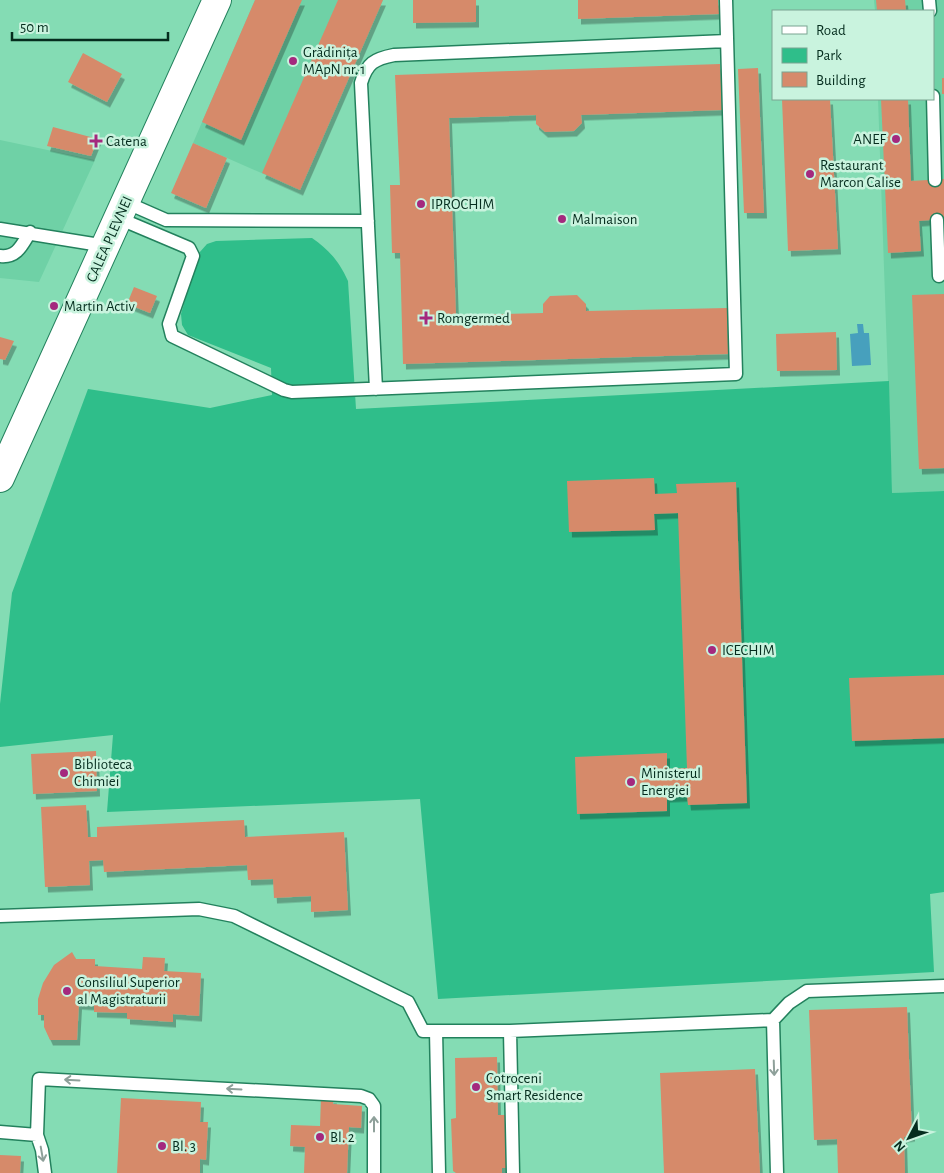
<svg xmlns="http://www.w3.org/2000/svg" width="944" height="1173" viewBox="0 0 944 1173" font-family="'Alegreya Sans',sans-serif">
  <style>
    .built { fill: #6fd1a6 }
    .green { fill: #2fbe8a }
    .water { fill: #47a0bd }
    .building { fill: #d68a6b; filter: url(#shadow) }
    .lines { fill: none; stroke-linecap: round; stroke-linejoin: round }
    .service-casing { stroke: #23815d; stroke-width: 15 }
    .secondary-casing { stroke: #23815d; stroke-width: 30 }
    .service { stroke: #fff; stroke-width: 12 }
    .secondary { stroke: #fff; stroke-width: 28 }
    .oneway { stroke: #8ea09a }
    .poi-dot { fill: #a4297e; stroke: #c9f3de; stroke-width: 2 }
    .labels { text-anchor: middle; stroke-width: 5; stroke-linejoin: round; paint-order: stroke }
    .poi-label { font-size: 15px; fill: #052d1e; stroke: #c9f3de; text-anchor: start }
    .street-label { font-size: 15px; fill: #052d1e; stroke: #c9f3de }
  </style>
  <defs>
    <filter id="shadow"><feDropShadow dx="3" dy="5.5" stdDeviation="0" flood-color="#0004"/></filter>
  </defs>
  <rect width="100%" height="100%" fill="#84dcb4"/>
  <path class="built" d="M255,0H383L300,190L193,143Z
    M874,0H944V491L892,493L878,99H933V11H875Z
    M0,140L95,160L39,282L0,278Z"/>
  <path class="green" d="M312,238C329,250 339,261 348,281L356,409L889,381L892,493L944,491V892L930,894L934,972L438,999L420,799L107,812L113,735L0,747V704L12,593L88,389L210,408L272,395L271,368L188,335L182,325L181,314L199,253L207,244L216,241Z"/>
  <path class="water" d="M857,324H863L864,333H869L871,365L852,366L850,334L858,333Z"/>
  <path class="building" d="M255,0H302L241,140L202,122Z
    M338,0H383L300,190L262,173Z
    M413,0H476V22L413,23Z
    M578,0H718L719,14L578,19Z
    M876,0H905L906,11H877Z
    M83,53L122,74L107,102L68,82Z
    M720,64L722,110L581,115L582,123L574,131L545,132L536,124V115L449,118L456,315L543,313V304L550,296L577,295L586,304V311L727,308L728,354L403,364L400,253H392L390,185H400L395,75Z
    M758,68L764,213H744L738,69Z
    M942,78H944V94H942Z
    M782,99H830L838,249L788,251Z
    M881,99H908L911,181L944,179V219L919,221L921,251L888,253Z
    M53,127L98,139L91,156L47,146Z
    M193,143L227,158L206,208L171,193Z
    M134,287L157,296L150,313L127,304Z
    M944,294V468L919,469L912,295Z
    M836,332L837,370L777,371L776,334Z
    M0,337L14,341L5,360L0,359Z
    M654,478L655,494L677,493L676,484L736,482L747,803L688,805L687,796L667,797V811L577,814L575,757L667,753V769L687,768L678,513L654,514L655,530L569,532L567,481Z
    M944,675V738L852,741L849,678Z
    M96,751L97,791L33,794L31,754Z
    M86,805L88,837H97V827L244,820L245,837L344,832L348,910L311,912V896L274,898L273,879L248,880L247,865L104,872L103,860L89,861L90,885L45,887L41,807Z
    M72,952L76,959H95V966L142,969L143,957L165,958L164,971L201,973L199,1016L173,1014V1022L127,1019V1013L94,1012V1005L79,1004L77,1040H50L44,1027V1015H38V999L43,983L54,965Z
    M907,1007L912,1136L904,1137L905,1173H838L837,1139L814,1140L809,1010Z
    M497,1057L498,1115H507L509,1168H502V1173H456L453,1171L451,1119L456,1118L455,1058Z
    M755,1069L760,1173H664L660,1073Z
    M321,1097L334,1098L333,1104L362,1106L361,1128L349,1127L347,1173H304L305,1147L290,1146L291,1125L320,1126Z
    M121,1098L201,1102L200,1122H208L206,1160L200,1159V1173H117Z
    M0,1155L21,1156L20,1173H0Z"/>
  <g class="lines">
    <g class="service-casing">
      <path id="service" d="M929,0L930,11
        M933,96L935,180
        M125,202L166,220L368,221
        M118,218L189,248L193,256L169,324L172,336L284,390L292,392L736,374L726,0
        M937,220L939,276
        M0,229L106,246
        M0,256C17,258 22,245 30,232
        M376,389L361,83C367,63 374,59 394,55L727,41
        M0,916L199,909L234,916L408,1002L423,1031H510L773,1020L789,1003L807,991L944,986
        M773,1020L777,1173
        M436,1031L439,1173
        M510,1031L513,1173
        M0,1132L37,1135
        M45,1173L42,1150L37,1135L39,1079L361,1096L369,1099L374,1106V1173"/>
    </g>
    <g class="secondary-casing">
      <path id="secondary" d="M0,478L217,0"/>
    </g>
    <use href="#service" class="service"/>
    <use href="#secondary" class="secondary"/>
  </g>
  <defs><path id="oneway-shaft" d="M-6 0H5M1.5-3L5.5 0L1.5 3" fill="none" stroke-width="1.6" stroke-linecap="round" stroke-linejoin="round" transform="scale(1.25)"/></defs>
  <g class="oneway">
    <use href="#oneway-shaft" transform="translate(774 1068) rotate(88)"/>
    <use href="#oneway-shaft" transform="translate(72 1080) rotate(-177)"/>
    <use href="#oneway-shaft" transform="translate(234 1089) rotate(-177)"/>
    <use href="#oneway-shaft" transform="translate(374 1124) rotate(-90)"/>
    <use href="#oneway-shaft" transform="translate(42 1154) rotate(80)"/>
  </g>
  <g class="poi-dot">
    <circle cx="293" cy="61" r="5"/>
    <circle cx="896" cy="139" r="5"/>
    <path d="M93.5 133.5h5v5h5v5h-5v5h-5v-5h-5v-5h5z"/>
    <circle cx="810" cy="174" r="5"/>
    <circle cx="421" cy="204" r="5"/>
    <circle cx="562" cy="219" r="5"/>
    <circle cx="54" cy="306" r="5"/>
    <path d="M423.5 310.5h5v5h5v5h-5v5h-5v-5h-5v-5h5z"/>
    <circle cx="712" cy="650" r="5"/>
    <circle cx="64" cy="773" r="5"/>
    <circle cx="631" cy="782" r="5"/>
    <circle cx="67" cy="991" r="5"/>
    <circle cx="476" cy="1087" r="5"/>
    <circle cx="320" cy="1137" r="5"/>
    <circle cx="162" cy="1146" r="5"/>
  </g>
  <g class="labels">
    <g class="poi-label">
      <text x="303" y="57">Grădinița<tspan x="303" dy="17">MApN nr. 1</tspan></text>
      <text x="886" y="144" text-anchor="end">ANEF</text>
      <text x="106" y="146">Catena</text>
      <text x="820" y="170">Restaurant<tspan x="820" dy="17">Marcon Calise</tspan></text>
      <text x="431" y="209">IPROCHIM</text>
      <text x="572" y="224">Malmaison</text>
      <text x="64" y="311">Martin Activ</text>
      <text x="437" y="323">Romgermed</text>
      <text x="722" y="655">ICECHIM</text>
      <text x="74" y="769">Biblioteca<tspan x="74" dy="17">Chimiei</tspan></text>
      <text x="641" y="778">Ministerul<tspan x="641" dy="17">Energiei</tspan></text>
      <text x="77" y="987">Consiliul Superior<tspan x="77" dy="17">al Magistraturii</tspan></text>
      <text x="486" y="1083">Cotroceni<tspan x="486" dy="17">Smart Residence</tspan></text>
      <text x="330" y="1142">Bl. 2</text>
      <text x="172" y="1151">Bl. 3</text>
    </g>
    <g class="street-label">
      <text transform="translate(109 239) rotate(-66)" y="5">CALEA PLEVNEI</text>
    </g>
  </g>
  <rect x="772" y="10" width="162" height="90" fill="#c9f3de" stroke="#7ba491"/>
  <rect x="782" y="26" width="25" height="8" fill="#ffffff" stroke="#7ba491"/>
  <text x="816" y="35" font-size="15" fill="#052d1e">Road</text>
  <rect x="782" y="48" width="25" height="15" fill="#2fbe8a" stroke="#7ba491"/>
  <text x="816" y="60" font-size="15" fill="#052d1e">Park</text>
  <rect x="782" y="72" width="25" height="15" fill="#d68a6b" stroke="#7ba491"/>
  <text x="816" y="85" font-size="15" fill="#052d1e">Building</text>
  <g transform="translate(909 1138) rotate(229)" stroke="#c9f3de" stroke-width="4" paint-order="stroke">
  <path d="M0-4L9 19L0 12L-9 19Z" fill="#052d1e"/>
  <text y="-8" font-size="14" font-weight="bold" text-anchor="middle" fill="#052d1e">N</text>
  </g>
  <path d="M12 32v8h156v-8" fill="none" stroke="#052d1e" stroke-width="2.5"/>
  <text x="20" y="32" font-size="15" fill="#052d1e" stroke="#c9f3de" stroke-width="4" paint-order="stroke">50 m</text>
</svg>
